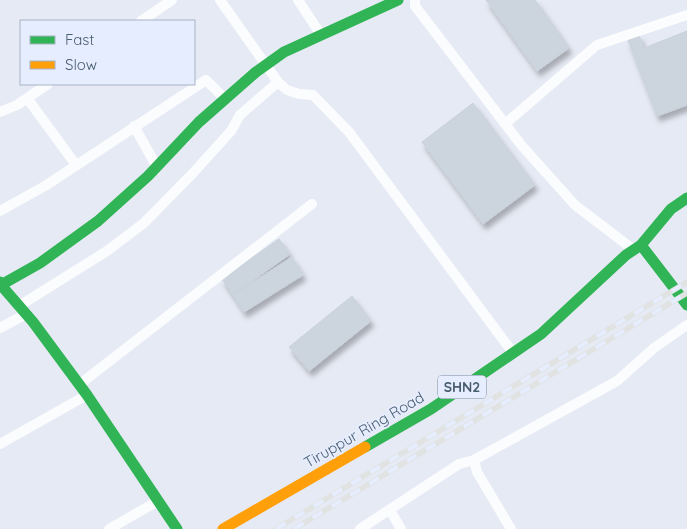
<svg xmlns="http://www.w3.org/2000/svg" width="687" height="529" viewBox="0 0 687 529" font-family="Quicksand,sans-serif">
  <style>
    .building { fill: #ccd4de; stroke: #c9d2dc; filter: url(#shadow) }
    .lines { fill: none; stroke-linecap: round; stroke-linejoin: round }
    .street { stroke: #fbfcfd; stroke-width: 10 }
    .fast { stroke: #30b455; stroke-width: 11 }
    .slow { stroke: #ff9f0a; stroke-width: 11 }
    .rail-casing { stroke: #e0e3e1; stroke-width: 5.5 }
    .rail { stroke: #e6edfe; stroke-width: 4; stroke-dasharray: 11; stroke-linecap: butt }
    .labels { text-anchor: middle; stroke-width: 4; stroke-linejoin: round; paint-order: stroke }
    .shield { fill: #e6edfe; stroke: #78899a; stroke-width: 1 }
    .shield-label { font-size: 14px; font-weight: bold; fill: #495e6f }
    .street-label { font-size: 15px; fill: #495e6f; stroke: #e6edfe }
  </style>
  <defs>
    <filter id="shadow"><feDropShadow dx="3" dy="5.5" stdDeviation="2.5" flood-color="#0004"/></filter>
  </defs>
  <rect width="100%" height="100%" fill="#e6eaf4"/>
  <path class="building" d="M486,0H535L569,48L537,71Z
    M687,31V105L657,116L628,40L639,35L644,48Z
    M473,103L535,185L483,224L422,142Z
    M279,239L290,254L233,295L222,279Z
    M292,257L303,275L244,312L233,295Z
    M352,296L371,321L309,371L289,347Z"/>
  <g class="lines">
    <path class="street" d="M298,0L321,35
      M415,0V6L522,146L575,205L634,250
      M141,21L172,0
      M278,82L287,90L299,94L313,95L349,132L513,353
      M27,98L76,165
      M0,112L17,105L48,84
      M505,124L597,45L687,15
      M134,126L157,167
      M0,211L45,186L206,80L225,99
      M19,306L107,251L144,223L193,173L231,131L240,115L278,82L220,0
      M0,328L26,314
      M80,384L312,204
      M0,444L87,395
      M474,460L477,472L511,529
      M390,510L401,529
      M109,529L158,501
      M360,529L459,464L474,460L617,381L654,348L687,325"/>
    <path class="fast" d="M641,245L671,209L687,198
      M0,282L1,285L33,322L87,395L177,529
      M1,285L40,263L98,221L148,176L199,122L256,72L284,52L398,0
      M365,447L431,409L541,334L626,255L641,245L687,305"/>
    <path class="slow" d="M223,529L365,447"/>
    <g class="rail-casing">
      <path id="rail" d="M276,529L687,282
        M294,529L687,293"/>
    </g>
    <use href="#rail" class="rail"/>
  </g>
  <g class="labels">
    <rect class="shield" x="438" y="375.5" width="48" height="23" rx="4"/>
    <g class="shield-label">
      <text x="462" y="392">SHN2</text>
    </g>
    <g class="street-label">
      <text transform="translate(364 430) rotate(-30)" y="5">Tiruppur Ring Road</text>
    </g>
  </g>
  <rect x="20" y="20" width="175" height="65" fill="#e6edfe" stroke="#a7b4c5"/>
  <rect x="30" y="36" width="25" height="8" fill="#30b455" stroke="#a7b4c5"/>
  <text x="65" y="45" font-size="15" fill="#495e6f">Fast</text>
  <rect x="30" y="61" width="25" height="8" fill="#ff9f0a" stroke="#a7b4c5"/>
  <text x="65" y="70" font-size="15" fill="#495e6f">Slow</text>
</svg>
